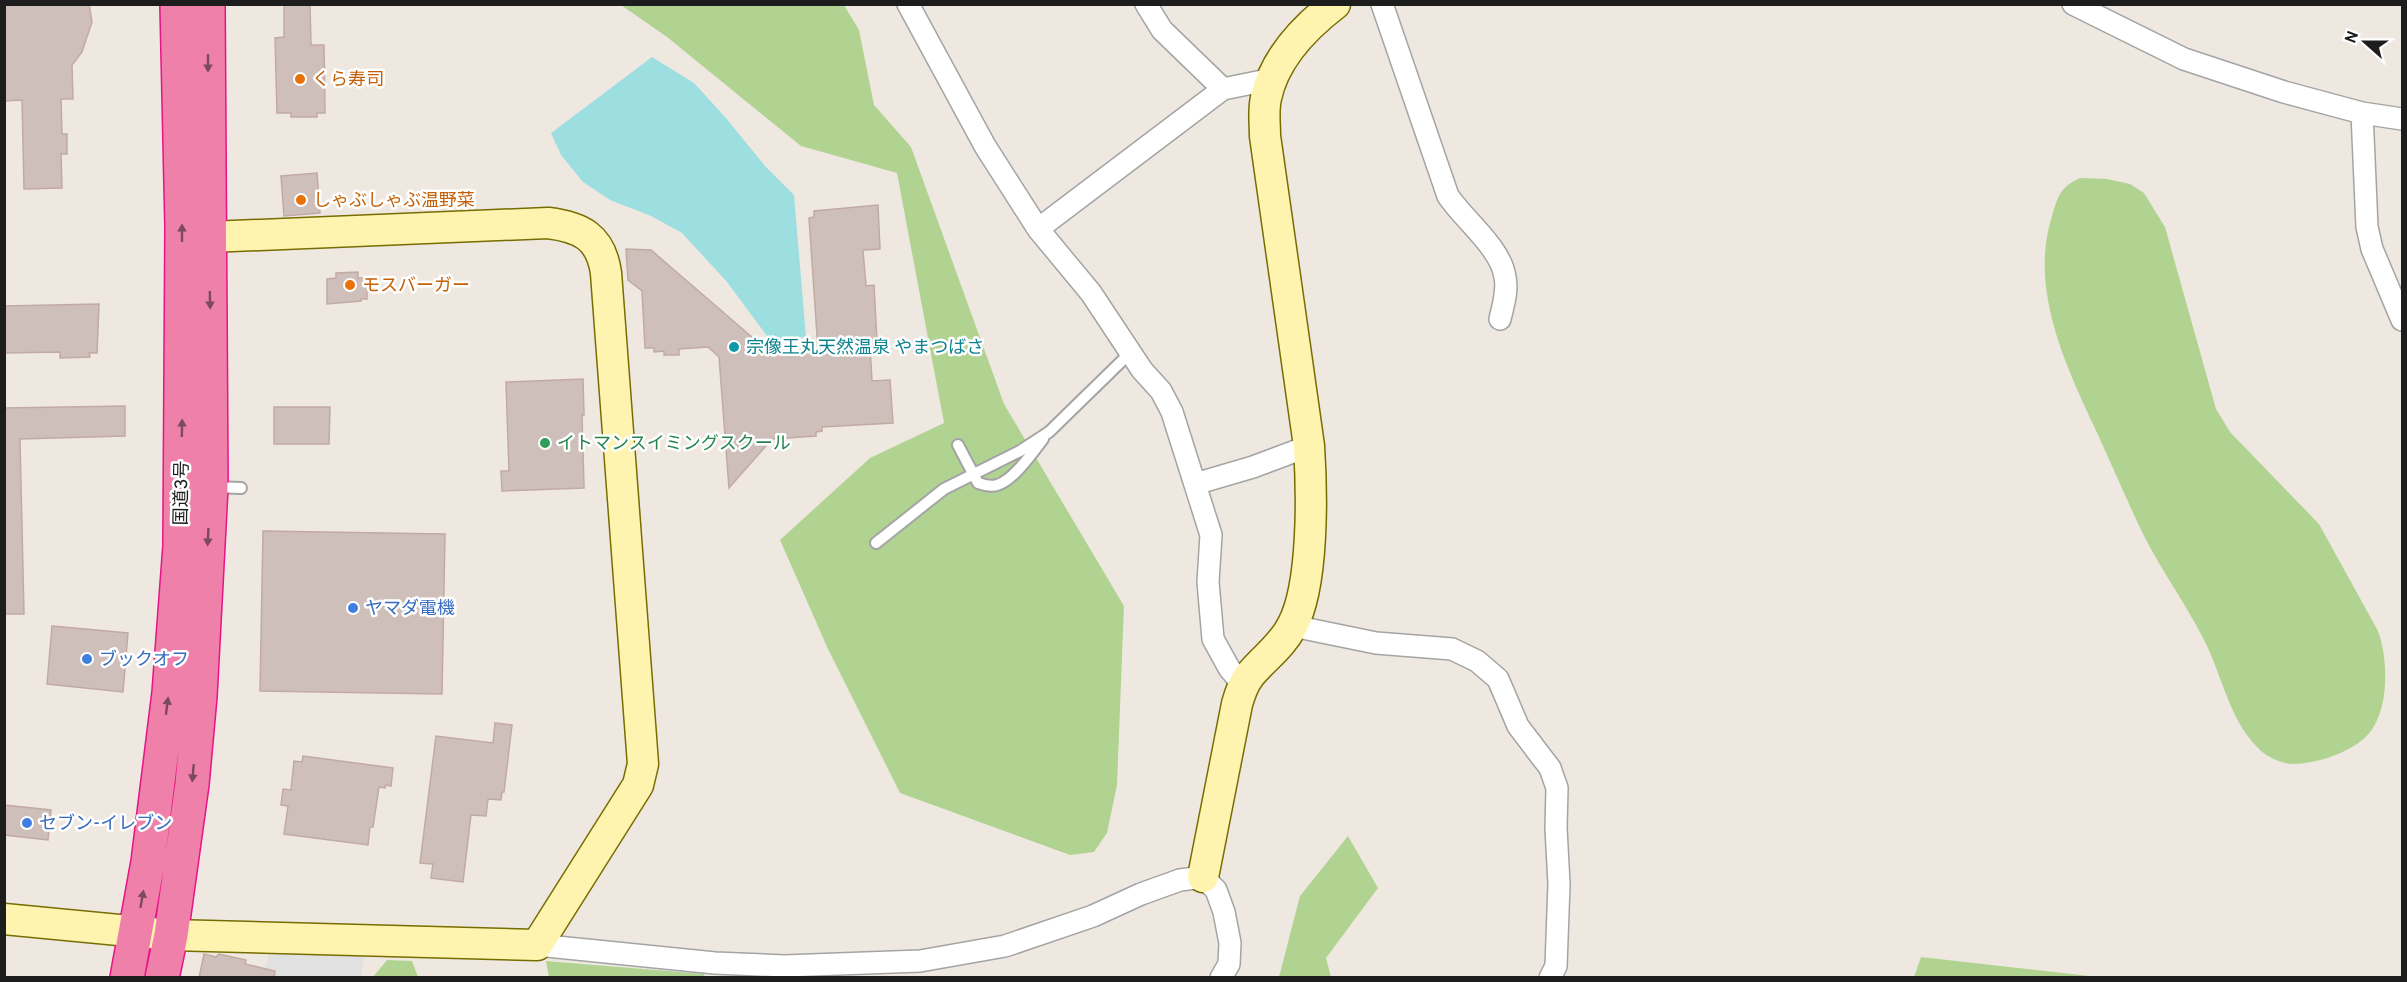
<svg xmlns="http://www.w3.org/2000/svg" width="2407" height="982" viewBox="0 0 2407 982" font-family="Overpass,'Noto Sans JP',sans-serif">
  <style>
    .forest { fill: #b1d392 }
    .parking { fill: #e1e1e1 }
    .water { fill: #9ddfe1 }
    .building { fill: #cfbfba; stroke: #c2aaa2; stroke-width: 1.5 }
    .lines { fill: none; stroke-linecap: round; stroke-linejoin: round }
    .lane-casing { stroke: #a4a4a4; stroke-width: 14 }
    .street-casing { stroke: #a4a4a4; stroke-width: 24 }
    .secondary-casing { stroke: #776d00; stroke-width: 33 }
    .highway-casing { stroke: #e81386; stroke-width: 36 }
    .lane { stroke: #fff; stroke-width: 10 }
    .street { stroke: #fff; stroke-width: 21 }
    .secondary { stroke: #fff4af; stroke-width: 30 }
    .highway { stroke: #ef80aa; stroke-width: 33 }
    .oneway { fill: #7b4a5c }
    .food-dot { fill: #e8710a; stroke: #fff; stroke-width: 2 }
    .culture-dot { fill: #0f9aa8; stroke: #fff; stroke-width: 2 }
    .leisure-dot { fill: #2e9e5b; stroke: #fff; stroke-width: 2 }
    .shop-dot { fill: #3f7fe0; stroke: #fff; stroke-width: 2 }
    .labels { text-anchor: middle; stroke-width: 5; stroke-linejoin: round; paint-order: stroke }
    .food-label { font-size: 18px; fill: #c56008; stroke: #fff; text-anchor: start }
    .culture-label { font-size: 18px; fill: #0d838f; stroke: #fff; text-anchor: start }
    .leisure-label { font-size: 18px; fill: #27864d; stroke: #fff; text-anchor: start }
    .street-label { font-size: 18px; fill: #1d1d1d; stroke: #fff }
    .shop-label { font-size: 18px; fill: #366cbe; stroke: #fff; text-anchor: start }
  </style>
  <rect width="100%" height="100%" fill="#efe8e1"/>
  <path class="forest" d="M621,5H844L859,30L874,105L911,147L1004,404L1124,606L1117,785L1107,833L1094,852L1070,855L900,793L828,649L780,540L870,458L944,423L897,173L801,146L667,37Z
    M2080,178L2107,179L2130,184L2144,193L2165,227L2216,409L2230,432L2319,524L2378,631C2388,658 2389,703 2373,728C2360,750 2318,764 2293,764C2281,764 2265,756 2257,747C2228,717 2222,674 2203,638C2185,603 2162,571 2144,536C2128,503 2114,470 2099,437C2068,370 2028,291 2052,216C2058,196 2060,187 2080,178Z
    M1348,836L1378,888L1326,958L1331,977H1279L1300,896Z
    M1921,957L2098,977H1914Z
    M387,960L412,961L418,977H373Z
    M546,961L704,974L705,977H549Z"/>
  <path class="parking" d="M269,952L365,953L361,977L263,978Z"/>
  <path class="water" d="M652,57L694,83L726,118L765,166L794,195L806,337L770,340L727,282L682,233L651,216L610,200L583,182L561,155L551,133Z"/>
  <path class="building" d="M4,4H89L92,22L82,52L72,65L73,99H61L62,134H67V154H61L62,188L24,189L22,100L4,101Z
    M284,4H310L311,45H324L325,113H317V117H291V113H277L275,38L284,37Z
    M317,173L320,213L284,216L281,176Z
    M878,205L880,249L863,250L866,286L874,285L877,341V345L870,346L872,381L890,380L893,423L822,427V431L816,432V436L772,439L729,488L719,357L708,347L679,349V355H664V351L654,352V348H645L642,291L628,280L626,249L651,250L760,344L761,354L818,350L809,218L814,217V211Z
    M358,272V278H373L374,292H367V299H361V301L327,304V279L336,278V273Z
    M99,304L97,353H89L90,357L60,358V352L4,353V306Z
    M583,379L584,415H582L584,488L502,491L501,471H509L506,382Z
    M125,406V436L20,439L24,614H4V408Z
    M274,407H330L329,444H274Z
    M263,531L445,534L442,694L260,691Z
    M52,626L128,633L123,692L47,684Z
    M495,723L512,725L504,792H502L501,800L488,799L486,816L471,815L463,882L431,878L433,864L420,863L436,736L493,743Z
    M303,756L393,768L391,786L386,785L385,788L379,787L373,827H370L368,845L284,834L288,806L281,805L283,789L291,790L294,761L302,762Z
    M4,805L51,810L48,840L4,835Z
    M204,954L216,957L219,954L246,960L245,964L275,971L274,978H199Z"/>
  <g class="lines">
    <g class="lane-casing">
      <path id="lane" d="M958,445L978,483C984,485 991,487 997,485C1013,481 1033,452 1043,439
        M214,487L241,488
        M876,543L944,489L1020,451L1049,432L1130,353"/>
    </g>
    <g class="street-casing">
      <path id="street" d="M908,4L985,146L1038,229L1091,293L1142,370L1161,391L1172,412L1211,535L1208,582L1213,639L1229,668L1243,685
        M1146,4L1162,30L1223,89
        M1382,4L1448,196C1465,221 1501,248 1505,277C1508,291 1503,306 1500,319
        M2073,4L2184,59L2284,92L2362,113L2402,119
        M2362,113L2367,227L2372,249L2402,320
        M1038,229L1223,89L1272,79
        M1195,484L1253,467L1309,446
        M1293,626L1376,643L1452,649L1477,661L1498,679L1518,726L1550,768L1557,788L1556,828L1559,884L1556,966L1550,978
        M537,945L715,963L784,966L920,961L1005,946L1093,916L1141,894L1180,880L1203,877L1216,890L1224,912L1230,943L1229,964L1221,978"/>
    </g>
    <g class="secondary-casing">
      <path id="secondary" d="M1203,877L1237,704C1240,693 1243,684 1250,675C1264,658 1282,646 1292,626C1314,586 1312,492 1309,446L1265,136C1265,124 1263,110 1266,98C1274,59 1305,27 1335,4
        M4,919L171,935L537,945L638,785L643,764L606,273C601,237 581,227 548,223L209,237"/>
    </g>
    <g class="highway-casing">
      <path id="highway" d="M127,978L148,862L169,693L180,546L182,228L177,4
        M162,978L171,935L192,784L200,696L211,487L208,4"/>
    </g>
    <use href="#lane" class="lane"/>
    <use href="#street" class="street"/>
    <use href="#secondary" class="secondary"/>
    <use href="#highway" class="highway"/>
  </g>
  <defs><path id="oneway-solid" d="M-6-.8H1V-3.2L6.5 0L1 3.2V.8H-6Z" transform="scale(1.5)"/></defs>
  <g class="oneway">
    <use href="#oneway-solid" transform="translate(208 63) rotate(90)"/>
    <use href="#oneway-solid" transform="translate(182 233) rotate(-90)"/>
    <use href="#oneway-solid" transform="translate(210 300) rotate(89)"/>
    <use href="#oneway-solid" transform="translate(182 428) rotate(-89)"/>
    <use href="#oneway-solid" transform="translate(208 537) rotate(93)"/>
    <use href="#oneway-solid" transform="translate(167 706) rotate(-83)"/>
    <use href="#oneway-solid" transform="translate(193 773) rotate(95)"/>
    <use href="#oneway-solid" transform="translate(142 899) rotate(-80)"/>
  </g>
  <g class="food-dot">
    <circle cx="300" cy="79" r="6"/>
    <circle cx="301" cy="200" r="6"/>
    <circle cx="350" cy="285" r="6"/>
  </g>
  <circle class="culture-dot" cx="734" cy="347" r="6"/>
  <circle class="leisure-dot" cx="545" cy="443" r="6"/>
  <g class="shop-dot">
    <circle cx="353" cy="608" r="6"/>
    <circle cx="87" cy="659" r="6"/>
    <circle cx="27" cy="823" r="6"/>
  </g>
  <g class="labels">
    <g class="food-label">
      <text x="312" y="85">くら寿司</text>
      <text x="313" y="206">しゃぶしゃぶ温野菜</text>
      <text x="362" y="291">モスバーガー</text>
    </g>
    <g class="culture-label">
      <text x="746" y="353">宗像王丸天然温泉 やまつばさ</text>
    </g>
    <g class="leisure-label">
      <text x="557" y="449">イトマンスイミングスクール</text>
    </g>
    <g class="street-label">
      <text transform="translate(181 493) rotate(-89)" y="6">国道3号</text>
    </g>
    <g class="shop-label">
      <text x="365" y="614">ヤマダ電機</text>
      <text x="99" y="665">ブックオフ</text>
      <text x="39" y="829">セブン-イレブン</text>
    </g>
  </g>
  <rect width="2407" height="982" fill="none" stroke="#1d1d1d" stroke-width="12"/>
  <g transform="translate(2365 42) rotate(291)" stroke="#ffffff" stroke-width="4.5" paint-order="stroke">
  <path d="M0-4.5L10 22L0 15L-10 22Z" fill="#1d1d1d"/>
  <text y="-9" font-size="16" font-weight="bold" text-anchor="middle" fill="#1d1d1d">N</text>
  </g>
</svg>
